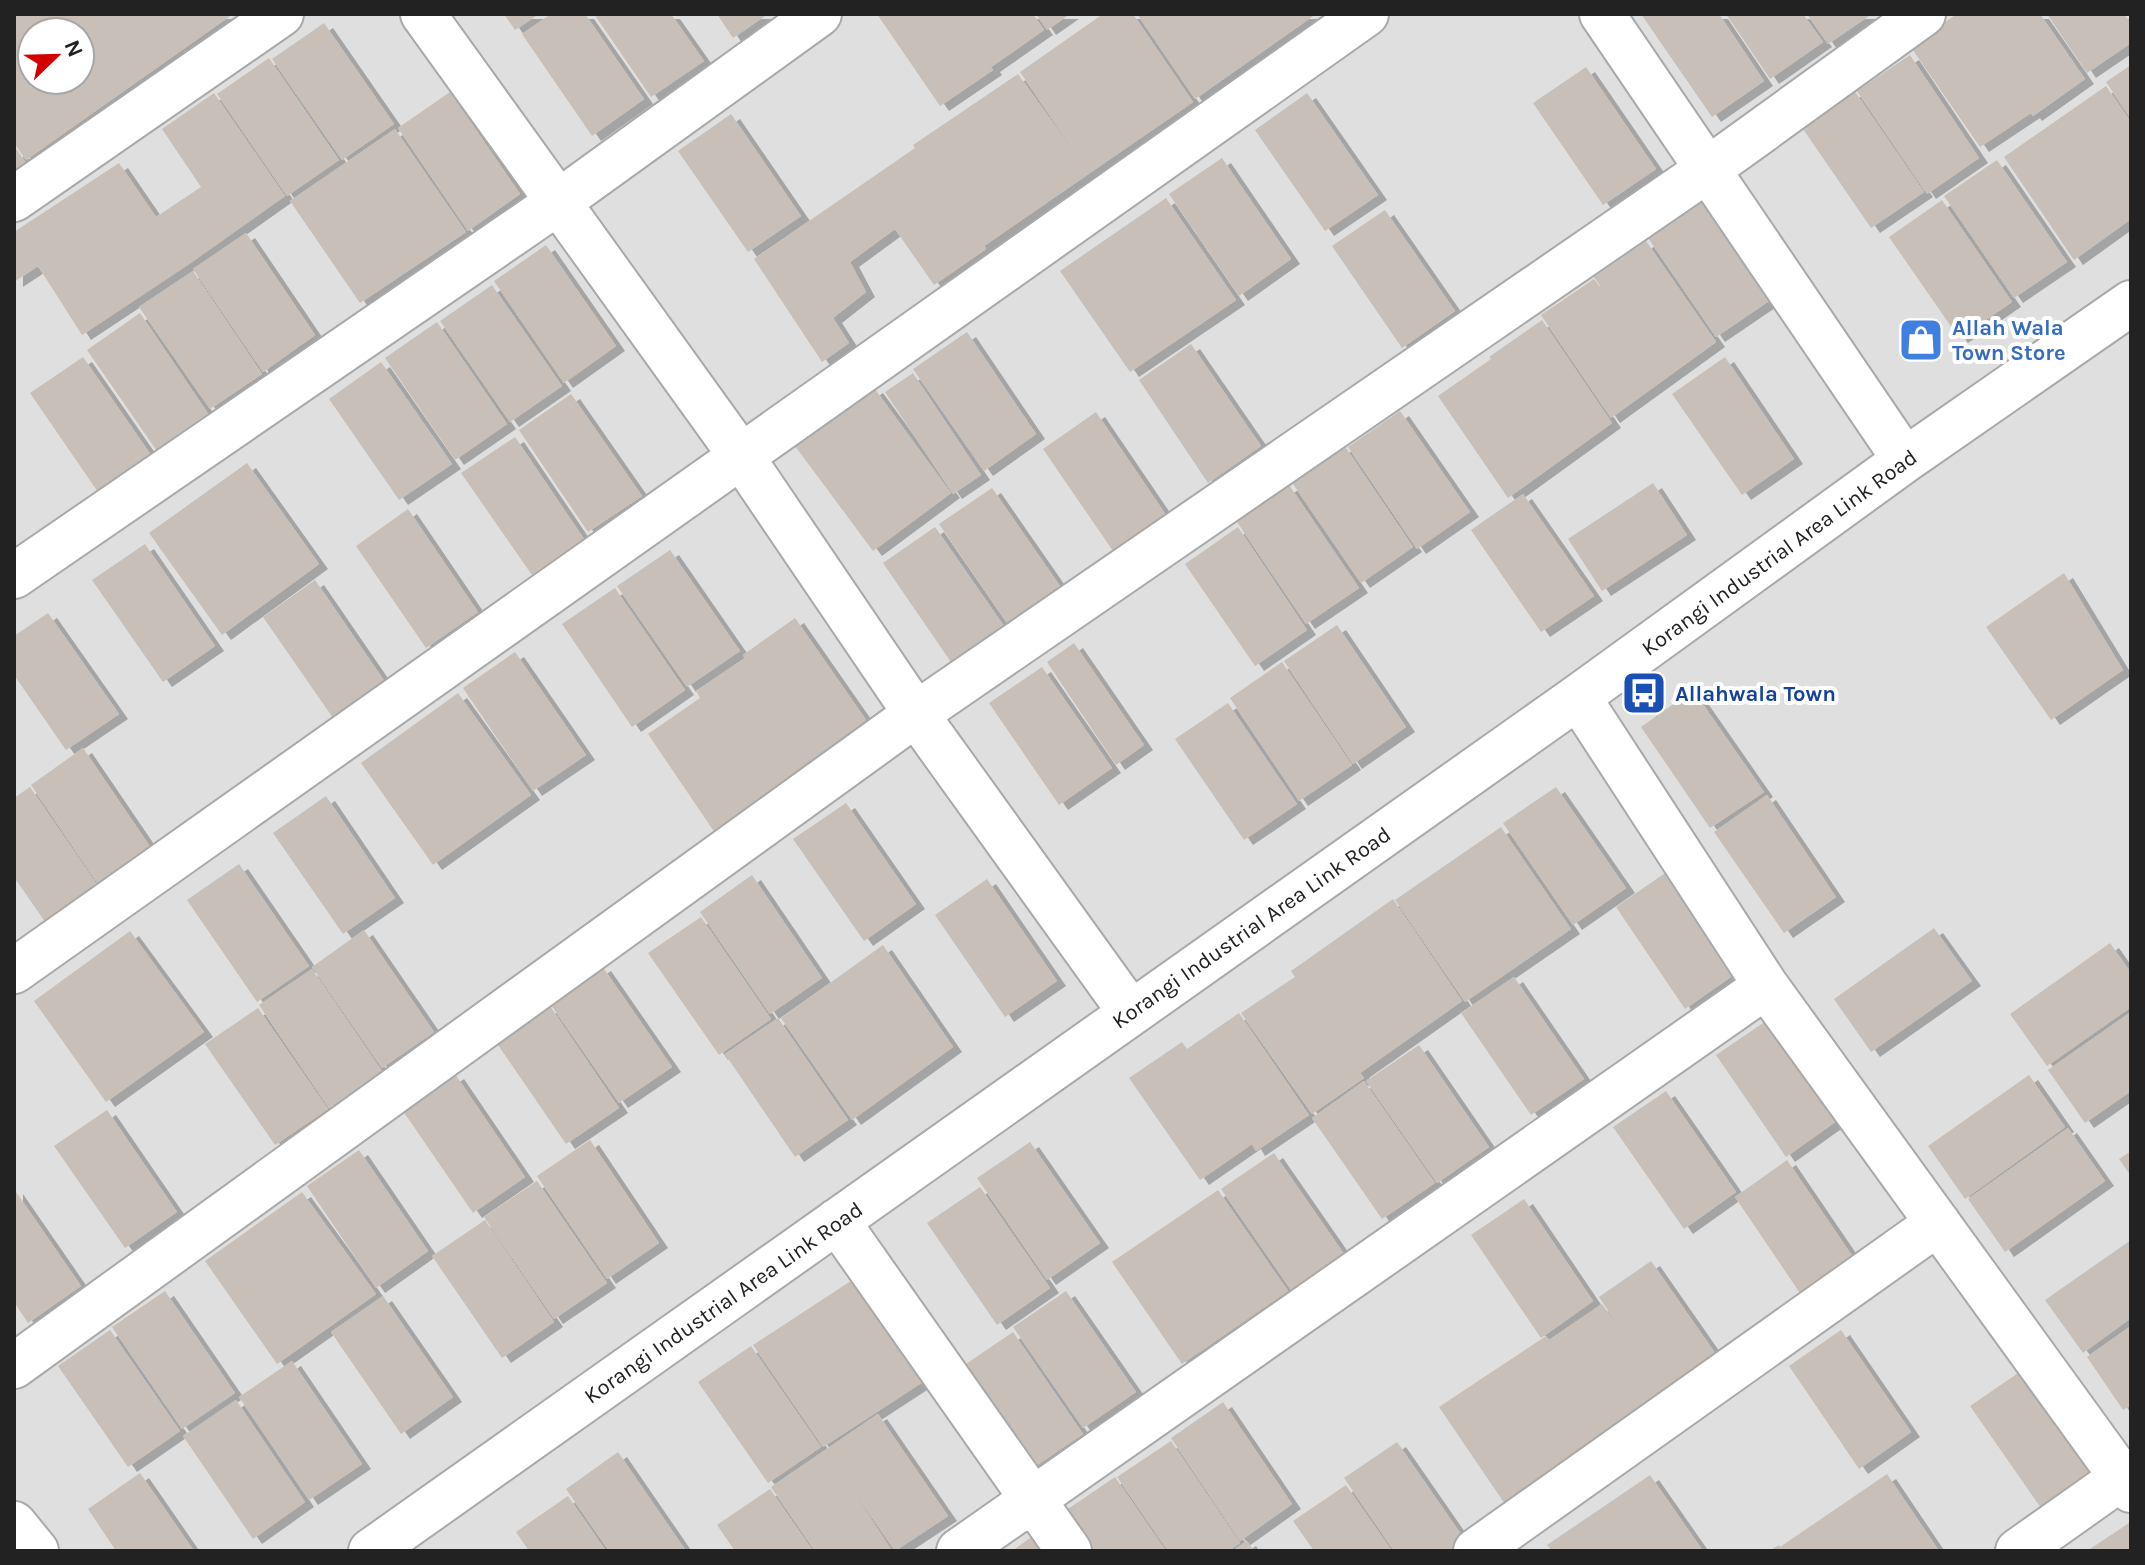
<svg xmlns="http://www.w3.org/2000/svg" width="2145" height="1565" viewBox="0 0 2145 1565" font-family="Karla,sans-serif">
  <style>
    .residential { fill: #e0dfdf; fill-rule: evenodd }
    .building { fill: #c7bfb8; fill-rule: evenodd; filter: url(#shadow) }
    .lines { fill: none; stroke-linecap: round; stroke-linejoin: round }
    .minor-casing { stroke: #a9a9a9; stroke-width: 48 }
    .minor { stroke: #fff; stroke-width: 44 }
    .labels { text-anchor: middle; stroke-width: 8; stroke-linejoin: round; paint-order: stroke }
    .shop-label { font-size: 22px; font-weight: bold; fill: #366cbe; stroke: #fff; text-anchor: start }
    .street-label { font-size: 22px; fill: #222; stroke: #fff }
    .transit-label { font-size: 22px; font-weight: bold; fill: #164399; stroke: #fff; text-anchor: start }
  </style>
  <defs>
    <filter id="shadow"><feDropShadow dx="9" dy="5" stdDeviation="0" flood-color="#0004"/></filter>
  </defs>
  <rect width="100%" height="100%" fill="#f2efe9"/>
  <path class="residential" d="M14,14H2131V1551H14ZM32,32H80V80H32Z"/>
  <path class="building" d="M17,14H233L26,160L14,143V16ZM32,32H80V80H32Z
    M504,14H539L515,30Z
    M551,14H585L644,99L592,136L522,34Z
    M594,14H671L704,61L651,97Z
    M717,14H768L733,38Z
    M877,14H1033L1044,30L991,67L993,70L940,106Z
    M1036,14H1070L1047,30Z
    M1103,14H1133L1193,102L984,246L986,249L934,285L895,229L850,262L866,292L833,318L849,343L822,362L754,259L915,148L913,145L1018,74L1084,166L1020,72Z
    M1137,14H1316L1195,99Z
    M1641,14H1719L1764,81L1712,117Z
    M1726,14H1803L1823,42L1770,79Z
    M1807,14H1872L1828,44Z
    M1957,14H2040L2085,79L2033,116L2031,113L1980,147L1910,46Z
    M2047,14H2124L2131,24V43L2087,73Z
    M324,23L394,124L342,160L272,59Z
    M1910,55L1979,158L1927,194L1857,91Z
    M269,58L339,160L287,196L217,94Z
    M2131,65V119L2106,82Z
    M1586,67L1656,169L1603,205L1533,103Z
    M2106,86L2131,122V219L2074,260L2004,157Z
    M1854,90L1924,192L1871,228L1801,126Z
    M450,92L520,194L468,231L398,128Z
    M214,93L285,196L189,264L82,335L38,266L14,282V232L119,163L156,217L201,187L162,129Z
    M1307,93L1378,195L1325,231L1255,130Z
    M731,114L801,216L748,252L678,151Z
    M395,129L466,232L360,303L290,201Z
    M14,146L27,164L14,172Z
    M1222,158L1291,259L1239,296L1169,194Z
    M1997,160L2067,262L2014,298L1944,196Z
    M1166,198L1236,300L1130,372L1060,271Z
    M1699,199L1769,301L1716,337L1646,235Z
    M1942,200L2012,302L1959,338L1889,237Z
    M1385,210L1455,311L1402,348L1332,246Z
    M246,233L315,335L263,372L193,269Z
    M1646,241L1716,342L1611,418L1541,315L1594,279L1615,307L1594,277Z
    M546,245L616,346L564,383L494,281Z
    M193,271L262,374L210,409L139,307Z
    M492,285L562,386L510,422L440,321Z
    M140,313L209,415L157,451L87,350Z
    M1542,320L1612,423L1508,498L1438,396L1491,359L1489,357Z
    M437,322L507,424L455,460L385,358Z
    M967,332L1036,434L984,471L913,369Z
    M1191,344L1261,446L1208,483L1139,380Z
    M83,357L153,458L100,495L30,393Z
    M1725,357L1794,459L1742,495L1672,394Z
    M381,362L452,464L399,500L329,399Z
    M913,373L981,475L953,494L885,392Z
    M874,388L951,493L873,551L795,446Z
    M571,394L642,496L588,532L519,430Z
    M1400,411L1470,512L1417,549L1348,447Z
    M1096,412L1166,515L1113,551L1043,449Z
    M515,437L584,539L532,575L461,473Z
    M1344,445L1413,547L1361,583L1291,481Z
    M247,463L319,564L222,635L149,533Z
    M1653,483L1687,535L1602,591L1568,539Z
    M1289,485L1359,588L1306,624L1237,522Z
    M992,488L1062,589L1009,626L939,524Z
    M1523,494L1594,596L1541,632L1471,530Z
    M408,509L478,612L426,648L356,546Z
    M935,527L1006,629L953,665L883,563Z
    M1238,527L1307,630L1255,666L1185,564Z
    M145,544L215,646L163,682L92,580Z
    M670,550L740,651L687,687L617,586Z
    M2064,573L2123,670L2051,720L1986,627Z
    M315,580L385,682L333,718L263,617Z
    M615,588L685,690L632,727L562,624Z
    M48,613L119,714L66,750L14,675V636Z
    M795,618L866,720L766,793L771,800L717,836L648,734L700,698L696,691L745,658L743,655Z
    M1337,625L1406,727L1353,764L1284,661Z
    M1074,643L1144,745L1116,765L1047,662Z
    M515,652L586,755L533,791L463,688Z
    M1282,662L1352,765L1299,801L1230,698Z
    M1042,667L1112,768L1059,805L989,703Z
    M1693,690L1764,792L1710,828L1641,727Z
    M458,693L531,795L433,865L361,763Z
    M1228,703L1297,804L1244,840L1175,739Z
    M83,748L153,851L100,887L31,785Z
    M30,787L100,889L48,926L14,877V798Z
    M1556,787L1626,888L1573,925L1503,823Z
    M1767,795L1836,897L1784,933L1714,832Z
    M326,796L395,898L343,934L273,833Z
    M846,803L916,904L864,941L793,839Z
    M1501,827L1571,929L1465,1002L1395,900Z
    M239,864L309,966L257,1002L187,900Z
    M1668,871L1738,972L1685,1009L1616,907Z
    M752,875L822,978L770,1014L700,912Z
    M987,879L1057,981L1005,1017L935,915Z
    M1393,899L1462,1001L1360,1073L1364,1078L1312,1114L1241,1013L1295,977L1291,971Z
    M701,917L771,1019L719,1055L648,953Z
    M1934,928L1972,981L1871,1052L1834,999Z
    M364,930L434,1032L382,1068L312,967Z
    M130,931L204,1032L106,1102L34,1001Z
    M2110,943L2131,973V1007L2047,1066L2010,1014Z
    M883,945L953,1047L852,1120L781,1018Z
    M602,966L672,1067L619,1103L549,1002Z
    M312,969L382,1071L329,1108L259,1005Z
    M1514,977L1584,1079L1531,1115L1461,1013Z
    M550,1006L619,1108L566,1144L496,1042Z
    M258,1008L328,1109L275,1145L205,1044Z
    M2131,1012V1091L2085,1123L2048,1070Z
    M1239,1013L1309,1115L1256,1151L1252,1144L1200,1180L1129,1078L1182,1042L1187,1049Z
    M778,1018L848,1120L795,1157L725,1054Z
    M1769,1019L1838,1120L1786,1157L1716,1055Z
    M1419,1045L1489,1147L1437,1183L1366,1081Z
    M455,1074L525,1177L473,1213L403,1111Z
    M2029,1075L2065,1127L1965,1199L1928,1146Z
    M1364,1081L1435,1183L1382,1219L1312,1118Z
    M1666,1091L1736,1192L1684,1229L1613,1127Z
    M107,1110L177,1212L125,1248L54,1146Z
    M2068,1128L2105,1181L2005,1252L1968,1199Z
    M590,1140L659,1243L607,1279L537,1176Z
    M1030,1142L1100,1243L1047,1280L977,1178Z
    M359,1150L428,1251L376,1288L307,1186Z
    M2131,1151V1176L2119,1159Z
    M1274,1153L1344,1254L1291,1290L1221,1189Z
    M1787,1160L1857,1263L1804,1299L1735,1197Z
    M537,1181L607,1283L554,1319L484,1217Z
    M980,1187L1050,1288L997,1325L927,1223Z
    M14,1189L81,1286L28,1323L14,1302Z
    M1218,1190L1288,1291L1182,1364L1112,1262Z
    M302,1192L376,1294L277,1364L205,1261Z
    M1524,1199L1593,1301L1541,1338L1471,1235Z
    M485,1220L554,1322L502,1358L432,1256Z
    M2131,1240V1318L2083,1353L2045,1300Z
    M1651,1261L1722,1363L1509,1510L1439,1407L1546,1336L1549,1340L1602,1304L1633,1348L1599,1297Z
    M860,1275L929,1378L823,1447L753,1345Z
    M165,1291L235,1393L182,1429L112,1327Z
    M1066,1291L1136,1392L1083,1428L1013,1327Z
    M383,1296L453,1397L401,1434L331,1332Z
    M2131,1326V1405L2123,1410L2087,1357Z
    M110,1330L180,1431L128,1467L58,1366Z
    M1841,1330L1911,1432L1859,1469L1789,1366Z
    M1013,1332L1083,1434L1030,1470L960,1368Z
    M751,1346L821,1447L768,1483L698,1382Z
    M292,1361L362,1464L309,1500L239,1397Z
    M2024,1369L2093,1472L2041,1508L1970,1406Z
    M236,1400L305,1502L253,1539L183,1436Z
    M1223,1402L1292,1504L1240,1541L1171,1438Z
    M878,1414L948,1516L895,1551L844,1477L892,1551H815L771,1487Z
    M1171,1441L1240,1543L1228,1551H1168L1117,1477Z
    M1397,1442L1467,1543L1455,1551H1394L1344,1478Z
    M618,1452L686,1551H609L566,1489Z
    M140,1473L194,1551H116L88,1509Z
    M1887,1474L1939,1551H1769L1779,1545L1780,1547Z
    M1650,1475L1703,1551H1552L1547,1545Z
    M1115,1477L1166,1551H1088L1062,1513Z
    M1346,1485L1392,1551H1314L1293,1521Z
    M770,1489L813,1551H735L717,1525Z
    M568,1496L606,1551H529L516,1532Z
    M2129,1523L2131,1526V1551H2087Z
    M1034,1535L1045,1551H1012Z
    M1247,1541L1254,1551H1232Z"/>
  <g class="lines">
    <g class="minor-casing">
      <path id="minor" d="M423,14L741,456L916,714L1131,1013
        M1602,14L1905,460
        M14,199L281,14
        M14,576L557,203L819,14
        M1578,697L1766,986L2131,1490
        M14,971L1366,14
        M837,1221L1069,1551
        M14,1366L916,714L1707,170L1923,14
        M14,1524L36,1551
        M371,1551L1578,697L1905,460L2131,303
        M959,1551L1766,986
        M1476,1551L1938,1223
        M2018,1551L2131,1471"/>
    </g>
    <use href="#minor" class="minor"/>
  </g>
  <defs>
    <g id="shop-square" transform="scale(2.3)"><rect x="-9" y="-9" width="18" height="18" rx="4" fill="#3f7fe0" stroke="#fff"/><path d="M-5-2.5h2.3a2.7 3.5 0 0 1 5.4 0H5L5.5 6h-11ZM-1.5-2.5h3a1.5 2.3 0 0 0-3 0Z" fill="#fff"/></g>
    <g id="bus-square" transform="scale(2.3)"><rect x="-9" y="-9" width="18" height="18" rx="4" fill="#1a4fb4" stroke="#fff"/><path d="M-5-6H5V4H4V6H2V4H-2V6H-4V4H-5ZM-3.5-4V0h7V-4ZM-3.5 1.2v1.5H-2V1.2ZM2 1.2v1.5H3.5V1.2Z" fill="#fff"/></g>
  </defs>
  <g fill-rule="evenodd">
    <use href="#shop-square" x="1921" y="340"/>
    <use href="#bus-square" x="1644" y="693"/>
  </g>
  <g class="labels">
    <g class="shop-label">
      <text x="1952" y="335">Allah Wala<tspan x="1952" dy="25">Town Store</tspan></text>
    </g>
    <g class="street-label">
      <text transform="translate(1779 552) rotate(-36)" y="8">Korangi Industrial Area Link Road</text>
      <text transform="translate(1251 927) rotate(-35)" y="8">Korangi Industrial Area Link Road</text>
      <text transform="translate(723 1302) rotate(-35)" y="8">Korangi Industrial Area Link Road</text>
    </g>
    <g class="transit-label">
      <text x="1675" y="701">Allahwala Town</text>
    </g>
  </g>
  <rect width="2145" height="1565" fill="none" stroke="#222222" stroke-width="32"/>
  <g transform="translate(56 56) rotate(67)"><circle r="38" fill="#ffffff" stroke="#a7a7a7" stroke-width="2"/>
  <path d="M0-6L14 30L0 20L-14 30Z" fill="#d40000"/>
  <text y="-12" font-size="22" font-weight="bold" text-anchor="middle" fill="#222222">N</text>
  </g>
</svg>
